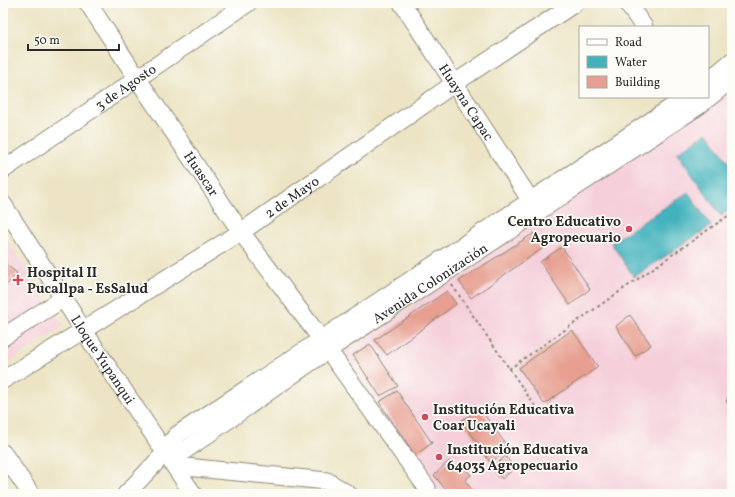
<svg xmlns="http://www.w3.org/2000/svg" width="735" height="497" viewBox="0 0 735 497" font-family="Vollkorn,serif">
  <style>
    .built { fill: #f5cfda }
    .water { fill: #43b2bd; stroke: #376e74 }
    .building { fill: #e79f91 }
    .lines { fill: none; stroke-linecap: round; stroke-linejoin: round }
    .minor-casing { stroke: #8c8878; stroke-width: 19 }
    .path { stroke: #8c8878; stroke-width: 2; stroke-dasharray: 3 3; stroke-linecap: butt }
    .minor { stroke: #fff; stroke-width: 17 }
    .poi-dot { fill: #d1495b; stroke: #fdfcf7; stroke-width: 1.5 }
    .labels { text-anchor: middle; stroke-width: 3.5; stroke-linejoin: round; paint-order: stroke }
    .street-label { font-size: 14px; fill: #2b2b2b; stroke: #fdfcf7 }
    .poi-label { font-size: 14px; font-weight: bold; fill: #2b2b2b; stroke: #fdfcf7; text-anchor: start }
  </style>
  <rect width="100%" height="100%" fill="#fdfcf7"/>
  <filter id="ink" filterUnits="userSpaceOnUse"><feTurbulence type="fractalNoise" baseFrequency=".025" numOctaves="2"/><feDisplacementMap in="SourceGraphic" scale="8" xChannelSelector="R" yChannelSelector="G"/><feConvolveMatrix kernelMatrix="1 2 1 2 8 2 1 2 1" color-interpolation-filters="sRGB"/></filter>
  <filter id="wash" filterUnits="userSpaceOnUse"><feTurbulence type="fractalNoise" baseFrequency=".012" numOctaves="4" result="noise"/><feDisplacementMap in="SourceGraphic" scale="16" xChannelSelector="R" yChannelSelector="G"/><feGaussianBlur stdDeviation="0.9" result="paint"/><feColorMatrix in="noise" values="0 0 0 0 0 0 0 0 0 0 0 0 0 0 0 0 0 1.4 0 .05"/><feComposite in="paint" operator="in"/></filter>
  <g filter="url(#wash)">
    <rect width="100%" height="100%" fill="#ece4c4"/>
    <path class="built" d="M732,86V494H436L344,352L709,105Z
      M3,235L64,326L3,366Z"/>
    <path class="water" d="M707,132L732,167V208L721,216L677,153Z
      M688,192L711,226L634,277L611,243Z"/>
    <g id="blocks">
      <path class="building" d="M534,233L543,248L471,298L459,281Z
        M562,247L590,289L570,305L540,262Z
        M3,259H6V265L17,273L3,289Z
        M447,291L456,304L387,355L375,340Z
        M630,315L651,345L635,356L616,326Z
        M572,330L598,367L544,404L519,368Z
        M370,344L398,386L380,396L353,355Z
        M732,389V406L726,402Z
        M397,391L432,443L415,455L379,402Z
        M480,409L510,450L490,462L462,420Z
        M505,456L515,468L502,479L494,467Z
        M449,461L459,473L464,468L471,475L465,480L475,494H449L434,475Z"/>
    </g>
  </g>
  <g filter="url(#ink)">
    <use href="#blocks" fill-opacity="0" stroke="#8c8878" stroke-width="1"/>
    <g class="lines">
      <g class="minor-casing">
        <g id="minor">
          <path id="s1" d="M88,3L137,78L241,232L321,339"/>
          <path id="s2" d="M402,3L531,201"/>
          <path d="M627,3L644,27"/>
          <path d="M708,81L732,61"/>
          <path id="s3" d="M3,170L248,3"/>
          <path id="s4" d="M3,204L84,331L193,494"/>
          <path d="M3,337L64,298"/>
          <path d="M328,350L427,488V494"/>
          <path id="s5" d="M3,380L241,232L455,83L575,3"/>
          <path d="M3,453L31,494"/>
          <path id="s6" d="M165,453L184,451L328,350L700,105L732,79"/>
          <path d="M176,466L327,481L348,494"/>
          <path d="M126,494L165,453L173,440L177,435L687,97"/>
        </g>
      </g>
      <path class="path" d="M452,285L535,406
        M509,369L732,213"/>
      <use href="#minor" class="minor"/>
    </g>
  </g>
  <g class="poi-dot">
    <circle cx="629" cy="229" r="4"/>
    <path d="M16 274h4v4h4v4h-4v4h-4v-4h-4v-4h4z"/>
    <circle cx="425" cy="417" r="4"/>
    <circle cx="439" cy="457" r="4"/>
  </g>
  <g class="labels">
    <g class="street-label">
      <text dy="5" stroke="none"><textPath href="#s3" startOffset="148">3 de Agosto</textPath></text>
      <text dy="5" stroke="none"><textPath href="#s2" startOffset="118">Huayna Capac</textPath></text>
      <text dy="5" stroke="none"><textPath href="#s1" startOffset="205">Huascar</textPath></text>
      <text dy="5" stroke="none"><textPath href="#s5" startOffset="342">2 de Mayo</textPath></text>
      <text dy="5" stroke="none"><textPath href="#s6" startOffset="317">Avenida Colonización</textPath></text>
      <text dy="5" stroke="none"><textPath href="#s4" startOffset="185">Lloque Yupanqui</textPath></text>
    </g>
    <g class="poi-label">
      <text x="621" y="226" text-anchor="end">Centro Educativo<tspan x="621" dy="16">Agropecuario</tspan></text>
      <text x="27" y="277">Hospital II<tspan x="27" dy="16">Pucallpa - EsSalud</tspan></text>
      <text x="433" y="414">Institución Educativa<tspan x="433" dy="16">Coar Ucayali</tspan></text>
      <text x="447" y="454">Institución Educativa<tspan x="447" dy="16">64035 Agropecuario</tspan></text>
    </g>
  </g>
  <rect width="735" height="497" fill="none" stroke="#fdfcf7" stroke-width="16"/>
  <rect x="579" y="26" width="130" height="72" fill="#fdfcf7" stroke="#a9a8a5"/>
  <rect x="587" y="39" width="20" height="6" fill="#ffffff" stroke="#a9a8a5"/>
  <text x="615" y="46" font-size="12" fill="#2b2b2b">Road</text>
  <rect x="587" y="56" width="20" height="12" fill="#43b2bd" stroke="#a9a8a5"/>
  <text x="615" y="66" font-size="12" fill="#2b2b2b">Water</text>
  <rect x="587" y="76" width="20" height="12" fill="#e79f91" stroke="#a9a8a5"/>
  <text x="615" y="86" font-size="12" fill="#2b2b2b">Building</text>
  <path d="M28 44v6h91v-6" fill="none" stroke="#2b2b2b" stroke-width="2"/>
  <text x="34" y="44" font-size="12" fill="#2b2b2b" stroke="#fdfcf7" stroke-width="3" paint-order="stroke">50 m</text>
</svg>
